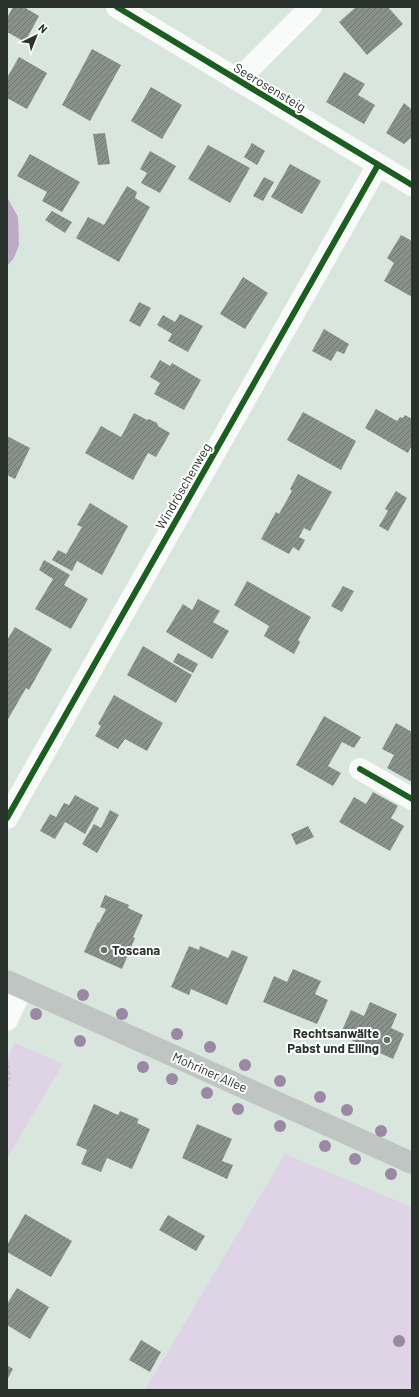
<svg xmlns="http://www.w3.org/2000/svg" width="419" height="1397" viewBox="0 0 419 1397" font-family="Barlow,sans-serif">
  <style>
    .grass { fill: #ded4e6 }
    .water { fill: #bdaac7 }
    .building { fill: url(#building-hatch) }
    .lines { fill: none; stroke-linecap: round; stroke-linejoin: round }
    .path { stroke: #c3c7c5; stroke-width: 2.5; stroke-dasharray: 4 2; stroke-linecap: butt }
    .minor { stroke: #f9fbfa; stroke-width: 22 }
    .major { stroke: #bec5c2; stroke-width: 22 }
    .cycleway-casing { stroke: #fff; stroke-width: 8 }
    .cycleway { stroke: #1b5e20; stroke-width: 6 }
    .tree { fill: #9a88a4 }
    .poi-dot { fill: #67716b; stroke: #fff; stroke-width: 1.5 }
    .labels { text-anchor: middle; stroke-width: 4; stroke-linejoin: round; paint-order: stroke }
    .street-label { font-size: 13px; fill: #29322d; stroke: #fff }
    .poi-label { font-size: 13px; font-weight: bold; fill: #29322d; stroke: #fff; text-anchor: start }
  </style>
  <defs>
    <pattern id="building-hatch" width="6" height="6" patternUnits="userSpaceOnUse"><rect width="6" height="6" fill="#88918c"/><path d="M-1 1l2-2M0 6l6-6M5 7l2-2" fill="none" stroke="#6f7773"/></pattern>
  </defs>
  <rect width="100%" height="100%" fill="#d9e6de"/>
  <path class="grass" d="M15,1043L63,1064L7,1158V1057Z
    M285,1154L412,1207V1390H145Z"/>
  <path class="water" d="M7,197L18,217L19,245L14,258L7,266Z"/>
  <path class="building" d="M13,7H24L39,16L25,42L7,32V18Z
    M356,7H388L403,24L367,55L339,22Z
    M92,49L121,65L90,121L62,105Z
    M19,57L47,73L27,109L7,98V78Z
    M344,72L365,84L358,95L375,105L364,124L326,102Z
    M151,87L182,105L162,139L131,121Z
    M404,103L412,110V137L404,144L386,133Z
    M105,133L110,164L98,165L93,134Z
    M252,143L265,151L257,165L244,157Z
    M208,145L250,168L230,203L188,179Z
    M150,151L176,166L160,193L141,183L147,173L140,169Z
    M30,154L80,182L62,212L42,201L47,192L17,176Z
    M290,164L321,181L302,214L271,197Z
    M264,177L274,182L263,201L253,196Z
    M127,186L137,192L135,198L150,207L119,262L76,238L88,217L104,225Z
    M52,211L72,222L65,233L45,220Z
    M401,235L412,241V297L384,281L394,263L387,258Z
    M243,277L268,293L245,329L220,314Z
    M139,302L151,308L140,327L129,321Z
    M180,314L203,326L188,352L168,341L172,334L157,325L163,315L175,322Z
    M324,329L349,344L344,354L337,351L331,361L312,351Z
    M160,360L170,366L172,363L201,380L184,410L154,394L160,383L150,377Z
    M376,409L397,421L400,417L403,418L405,415L412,419V445L408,453L365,428Z
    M303,412L356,441L341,470L287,440Z
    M134,413L147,420L149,419L157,423L158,426L170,433L156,457L148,453L133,480L85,453L101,426L121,437Z
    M7,436L30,448L15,479L7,475Z
    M298,474L332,492L310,531L304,528L299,537L305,540L299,551L293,547L289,554L261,539L276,512L279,514L292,491L290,489Z
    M396,491L407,498L388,531L379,526L388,511L385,509Z
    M90,503L128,526L102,575L77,561L72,571L52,560L58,550L66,554L82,527L77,525Z
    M44,560L70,575L64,585L88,599L71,629L35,609L53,579L39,570Z
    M247,581L311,617L298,640L300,642L294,654L264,636L269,626L234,605Z
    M343,586L354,591L342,612L331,606Z
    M198,599L220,611L213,622L229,631L212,659L166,632L183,604L192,610Z
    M15,627L52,649L29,690L26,688L7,721V640Z
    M143,646L192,675L176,703L127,675Z
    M178,653L198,664L193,673L173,662Z
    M114,695L163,723L147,751L125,739L118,749L95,736L101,726L98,724Z
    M324,716L361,737L354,748L342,742L328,766L341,773L333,786L296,765Z
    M396,723L412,732V782L387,768L394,755L382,749Z
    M373,792L398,806L391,818L404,826L390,851L339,822L354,797L366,804Z
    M75,795L99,808L85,834L65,822L55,839L40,831L50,814L56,817L64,803L69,805Z
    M110,810L119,815L97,853L82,844L94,824L101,828Z
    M308,826L314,837L296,845L291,834Z
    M105,895L129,905L128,908L143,915L133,937L135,938L122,969L84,952L98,922L99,923L106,909L100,907Z
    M189,946L199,950L200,946L228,958L232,950L248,957L227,1005L191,989L189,995L171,987Z
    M293,969L321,981L315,994L328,1000L317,1024L263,1002L274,976L287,982Z
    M370,1002L397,1014L391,1028L404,1034L393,1059L340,1035L351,1010L364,1016Z
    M94,1104L118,1115L120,1111L139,1119L137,1123L150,1129L132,1169L107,1158L101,1172L81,1164L87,1150L76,1145Z
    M197,1124L232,1139L222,1161L233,1165L227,1179L182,1158Z
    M25,1214L72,1241L51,1277L7,1252V1245Z
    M168,1215L205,1236L196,1251L159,1230Z
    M17,1288L49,1307L30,1339L7,1325V1304Z
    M141,1340L161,1352L150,1372L129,1360Z
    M7,1365L13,1369L7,1380Z"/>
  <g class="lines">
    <path class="path" d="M7,1059C10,1069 10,1078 7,1088"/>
    <path class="minor" d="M117,7L412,185
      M238,80L311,7
      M360,769L412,799
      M7,818L378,165
      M7,1020L22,988"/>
    <path class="major" d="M7,981L412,1163"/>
    <g class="cycleway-casing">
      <path id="cycleway" d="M117,7L412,185
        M360,769L412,799
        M7,818L378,165"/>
    </g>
    <use href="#cycleway" class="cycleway"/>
  </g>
  <g class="tree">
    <circle cx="83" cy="995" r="6"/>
    <circle cx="36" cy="1014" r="6"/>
    <circle cx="122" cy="1014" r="6"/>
    <circle cx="177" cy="1034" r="6"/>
    <circle cx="80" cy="1041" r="6"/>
    <circle cx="210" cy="1047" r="6"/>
    <circle cx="245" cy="1065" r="6"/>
    <circle cx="143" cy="1067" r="6"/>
    <circle cx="172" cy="1079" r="6"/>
    <circle cx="280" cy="1081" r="6"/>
    <circle cx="207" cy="1093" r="6"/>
    <circle cx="320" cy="1097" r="6"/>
    <circle cx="238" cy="1109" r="6"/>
    <circle cx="347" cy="1110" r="6"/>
    <circle cx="280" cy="1126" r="6"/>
    <circle cx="381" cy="1131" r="6"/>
    <circle cx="325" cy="1146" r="6"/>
    <circle cx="355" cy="1159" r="6"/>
    <circle cx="391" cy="1174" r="6"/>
    <circle cx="399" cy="1341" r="6"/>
  </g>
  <g class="poi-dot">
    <circle cx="104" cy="950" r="4"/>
    <circle cx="387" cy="1040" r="4"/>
  </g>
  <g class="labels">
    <g class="street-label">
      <text transform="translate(270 87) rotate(31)" y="5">Seerosensteig</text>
      <text transform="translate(183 486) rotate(-60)" y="5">Windröschenweg</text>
      <text transform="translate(210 1072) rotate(24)" y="5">Mohriner Allee</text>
    </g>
    <g class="poi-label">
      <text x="112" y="955">Toscana</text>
      <text x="379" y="1038" text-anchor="end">Rechtsanwälte<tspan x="379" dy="15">Pabst und Elling</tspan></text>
    </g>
  </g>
  <rect width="419" height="1397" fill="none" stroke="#29322d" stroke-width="16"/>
  <g transform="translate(36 36) rotate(43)" stroke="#ffffff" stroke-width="3" paint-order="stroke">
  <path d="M0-3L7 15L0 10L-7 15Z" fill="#29322d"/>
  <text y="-6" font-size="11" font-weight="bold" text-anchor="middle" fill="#29322d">N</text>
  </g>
</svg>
